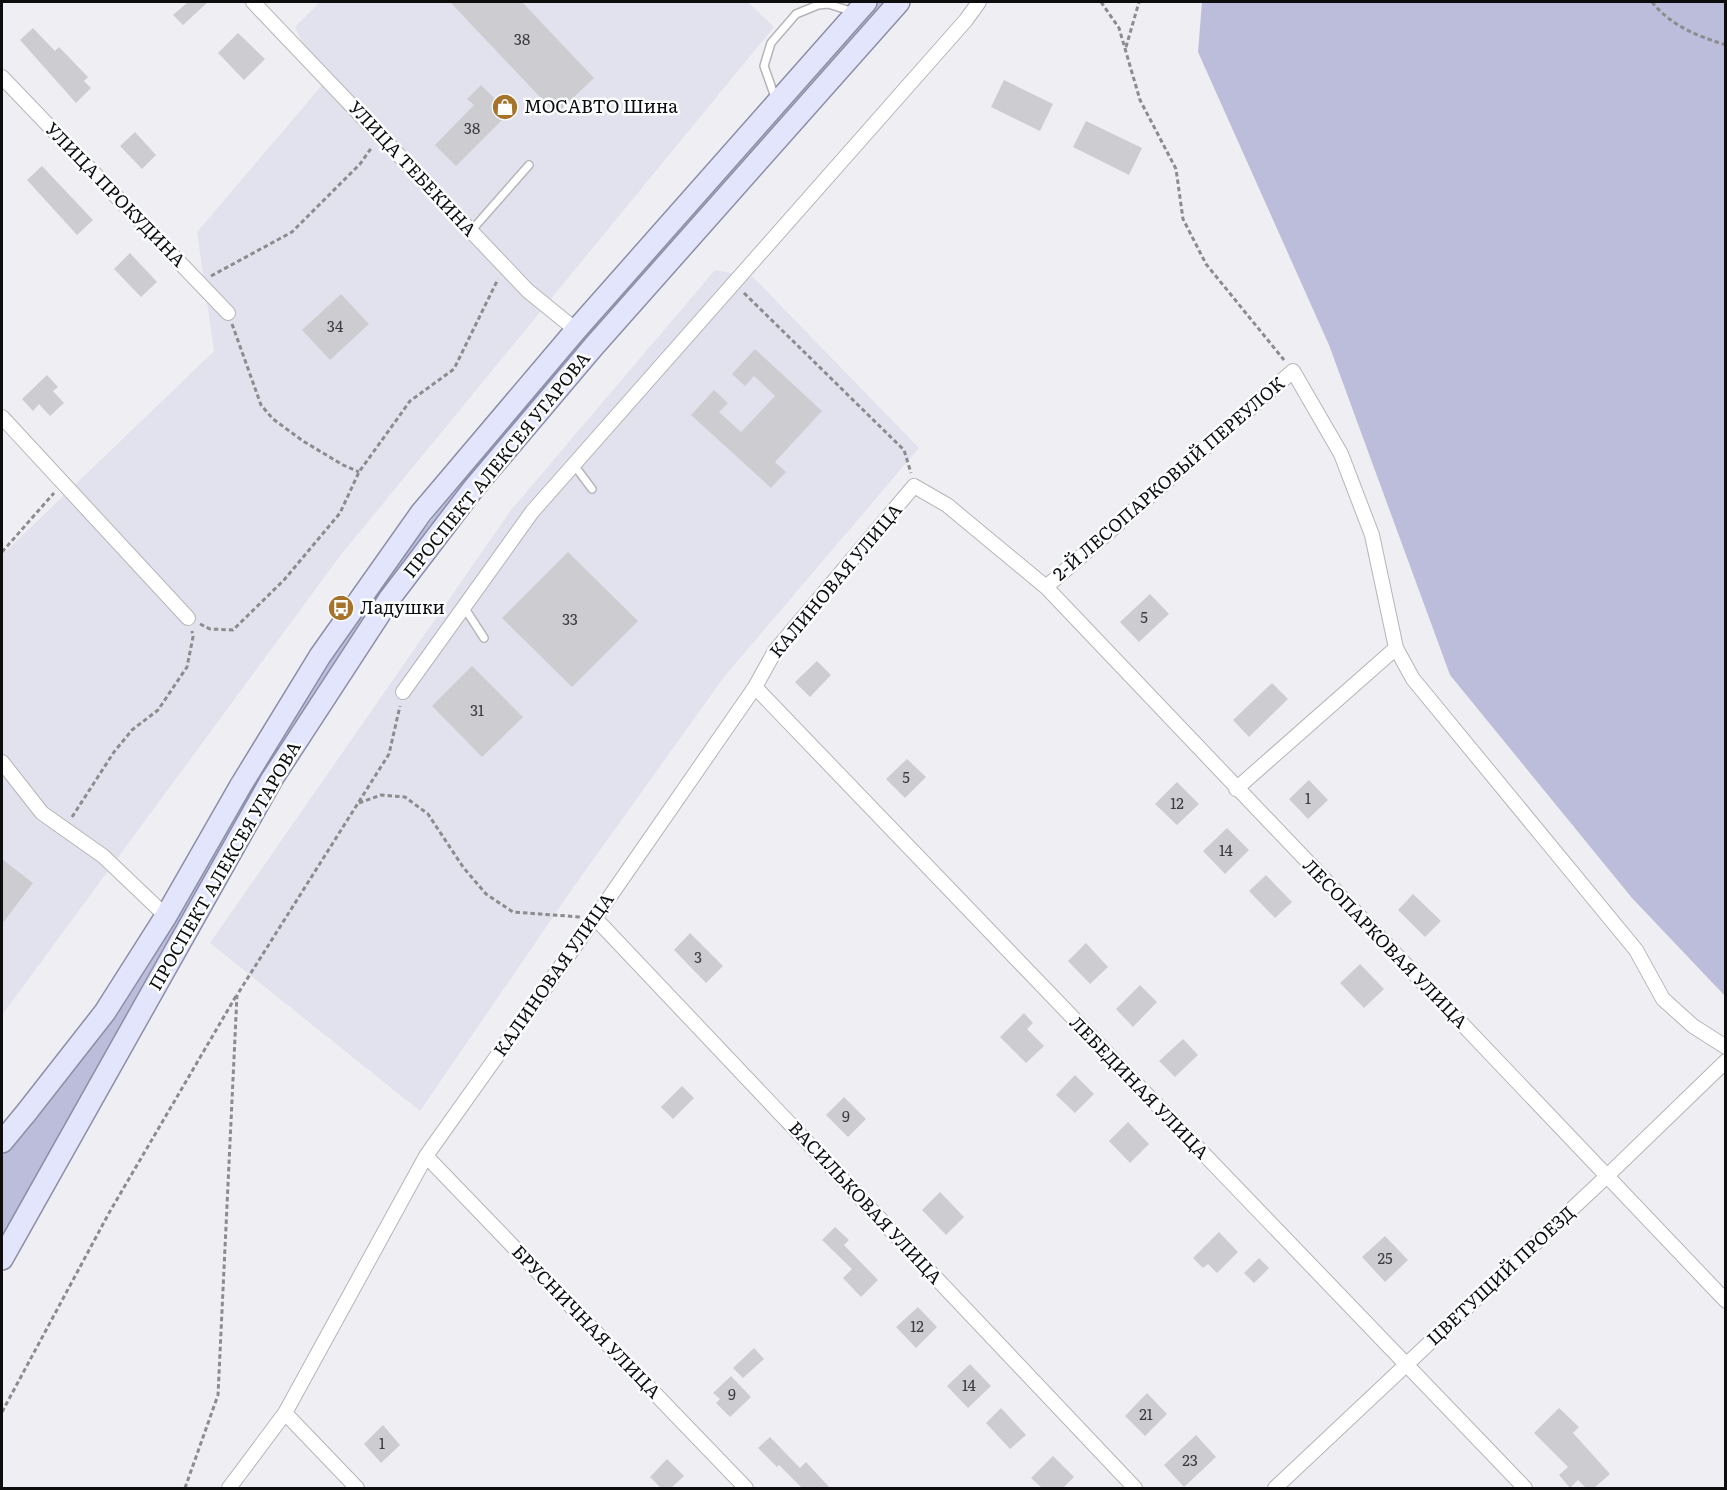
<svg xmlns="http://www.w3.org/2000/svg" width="1727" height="1490" viewBox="0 0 1727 1490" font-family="Literata,serif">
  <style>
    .built { fill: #e1e2ed }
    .green { fill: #bcbddb }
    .building { fill: #cdcdd1 }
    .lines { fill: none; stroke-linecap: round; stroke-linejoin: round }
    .lane-casing { stroke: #b5b5b9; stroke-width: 10 }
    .street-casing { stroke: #b5b5b9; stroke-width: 16 }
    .primary-casing { stroke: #8c8ea8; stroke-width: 24 }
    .path { stroke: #8c8c8f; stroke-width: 3; stroke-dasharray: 4.5 3; stroke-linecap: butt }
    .lane { stroke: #fff; stroke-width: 7 }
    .street { stroke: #fff; stroke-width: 14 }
    .primary { stroke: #e3e5fd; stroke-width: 21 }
    .labels { text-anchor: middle; stroke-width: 5; stroke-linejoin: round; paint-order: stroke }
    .number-label { font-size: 15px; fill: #3d3d3f }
    .poi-label { font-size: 18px; fill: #0d0d0e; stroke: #fcfdff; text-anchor: start }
    .street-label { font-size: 18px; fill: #0d0d0e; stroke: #fcfdff }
  </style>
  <rect width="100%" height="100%" fill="#efeff3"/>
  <path class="built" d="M320,2H748L774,27L340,556L2,1015V555L214,351L197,232L323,84L295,27Z
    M715,270L753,277L919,448L724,677L575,885L420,1111L210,943L511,510Z"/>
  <path class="green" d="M878,2H887L607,316L608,309Z
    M1202,2H1725V996L1632,898L1450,675L1329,345L1198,52Z
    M561,366L563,368L481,467L139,996L2,1238V1156L53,1095L352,626C415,537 485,452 555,368Z"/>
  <path class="building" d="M188,2H208L183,25L173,15Z
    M450,2H522L594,78L556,114Z
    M33,28L55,51L59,47L88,77L84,81L91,88L76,103L20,40Z
    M238,33L265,59L244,80L218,53Z
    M1004,80L1053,104L1040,131L991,107Z
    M481,85L509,113L456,166L435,145L474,105L467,99Z
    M1086,121L1142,148L1129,175L1073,147Z
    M135,132L156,155L142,169L120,146Z
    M42,166L93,220L77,235L27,180Z
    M130,253L157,282L141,297L114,269Z
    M341,294L369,324L330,360L302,330Z
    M755,349L822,411L775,462L786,472L771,488L691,415L714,390L728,403L719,412L741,432L775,396L754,376L745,386L732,374Z
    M47,375L58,387L53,391L64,403L50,416L39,404L33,411L22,399Z
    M568,552L638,621L572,687L502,618Z
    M1150,594L1169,614L1139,642L1120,622Z
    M817,661L831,675L810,697L795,682Z
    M472,666L523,717L482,757L432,706Z
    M1272,683L1288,699L1249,737L1233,720Z
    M907,759L926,777L905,798L886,779Z
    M1309,780L1328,800L1308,819L1289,799Z
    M1177,782L1199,804L1177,825L1155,804Z
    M1227,828L1249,850L1225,874L1203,851Z
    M2,859L33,883L2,924Z
    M1266,875L1292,902L1275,918L1249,891Z
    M1413,894L1441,921L1425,937L1398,910Z
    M690,933L723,966L706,983L674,950Z
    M1086,943L1108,967L1090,984L1068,961Z
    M1360,964L1384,989L1364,1008L1340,983Z
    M1140,985L1157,1002L1133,1027L1116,1009Z
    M1024,1013L1033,1023L1027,1029L1044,1046L1026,1063L1000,1037Z
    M1183,1039L1198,1055L1175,1077L1159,1061Z
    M1075,1075L1094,1094L1075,1113L1056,1095Z
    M682,1086L694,1098L673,1119L661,1107Z
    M844,1097L866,1119L848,1137L826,1115Z
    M1128,1122L1149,1144L1130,1163L1109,1141Z
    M940,1192L964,1217L946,1235L922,1210Z
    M835,1227L849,1240L844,1245L878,1280L861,1297L843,1278L852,1269L822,1240Z
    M1219,1232L1238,1252L1217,1273L1208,1264L1203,1268L1193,1258Z
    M1385,1236L1408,1260L1385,1282L1362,1257Z
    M1259,1258L1269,1268L1254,1283L1244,1273Z
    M918,1307L937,1327L916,1348L896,1327Z
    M754,1348L764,1359L743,1378L733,1368Z
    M970,1364L991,1386L968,1408L947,1386Z
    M731,1376L751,1397L730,1417L716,1403L720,1399L713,1393Z
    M1147,1393L1167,1414L1145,1436L1125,1416Z
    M1001,1408L1026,1435L1010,1449L986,1423Z
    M1559,1408L1579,1427L1573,1433L1610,1474L1594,1488H1586L1578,1480L1570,1488L1559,1475L1568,1467L1534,1433Z
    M383,1425L400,1445L381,1463L364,1444Z
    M1196,1435L1216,1457L1184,1487L1164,1465Z
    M770,1437L800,1468L806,1462L830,1488H802L779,1465L777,1467L758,1448Z
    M1053,1456L1074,1477L1063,1488H1042L1031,1478Z
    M667,1459L684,1476L671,1488H661L650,1477Z"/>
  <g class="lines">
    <g class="lane-casing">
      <path id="lane" d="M776,100L764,66L771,43L796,14L818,5L828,4L854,12
        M471,231L529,165
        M574,465L592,489
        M464,607L484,638"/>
    </g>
    <g class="street-casing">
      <path id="street" d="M253,2L528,291L576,330
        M2,77L228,313
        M2,417L188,618
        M1046,587L1293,371L1341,454L1372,535L1396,648L1413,679L1636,950L1663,999L1693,1026L1726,1047
        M755,687L1525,1488
        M403,692L532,512L966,20L979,2
        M2,762L42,813L103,856L166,916
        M1236,789L1396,648
        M595,918L1135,1488
        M426,1156L746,1488
        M285,1413L357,1488
        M229,1488L285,1413L426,1156L595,918L755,687L775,651L914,486L947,505L1046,587L1726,1301
        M1275,1488L1607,1176L1726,1061"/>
    </g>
    <g class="primary-casing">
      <path id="primary" d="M2,1142L26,1113L105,1012L166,916L241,785L320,656L421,513L576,330L866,2
        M2,1259L272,779L390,598L473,489L594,346L899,2"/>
    </g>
    <path class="path" d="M1101,2L1119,28L1140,100L1176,169L1183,219L1206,264L1284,360
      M1652,2C1670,25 1697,36 1726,45
      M1126,47L1139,2
      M211,276L292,232L360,164L372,147
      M744,293L904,450L911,473
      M232,324L261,405L273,419L303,441L343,465L359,472
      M2,552L54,493
      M200,624L210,629L233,630L284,580L340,513L359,472L410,401L454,369L498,279
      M359,803L381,795L405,797L428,814L463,867L486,894L513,912L580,917
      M72,817L114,752L132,730L158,710L187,667L193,637L192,631
      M2,1412L109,1213L236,996
      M185,1488L218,1395L237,995L389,754L400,706"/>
    <use href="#lane" class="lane"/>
    <use href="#street" class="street"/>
    <use href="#primary" class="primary"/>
  </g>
  <defs>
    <g id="shop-disc" transform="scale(1.35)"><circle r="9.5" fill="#a5742a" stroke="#fcfdff"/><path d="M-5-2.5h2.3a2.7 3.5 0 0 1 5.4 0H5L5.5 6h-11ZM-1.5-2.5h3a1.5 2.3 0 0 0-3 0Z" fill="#fff"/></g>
    <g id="bus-disc" transform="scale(1.35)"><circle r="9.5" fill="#a5742a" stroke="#fcfdff"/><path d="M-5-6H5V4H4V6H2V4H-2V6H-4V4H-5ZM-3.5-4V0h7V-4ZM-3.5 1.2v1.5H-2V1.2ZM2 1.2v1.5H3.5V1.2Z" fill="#fff"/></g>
  </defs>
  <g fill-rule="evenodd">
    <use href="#shop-disc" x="505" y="107"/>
    <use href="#bus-disc" x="341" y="608"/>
  </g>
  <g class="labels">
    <g class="number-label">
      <text x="522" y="45">38</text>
      <text x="472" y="134">38</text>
      <text x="335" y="332">34</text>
      <text x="1144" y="623">5</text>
      <text x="570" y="625">33</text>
      <text x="477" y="716">31</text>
      <text x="906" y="783">5</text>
      <text x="1308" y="804">1</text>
      <text x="1177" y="809">12</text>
      <text x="1226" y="856">14</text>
      <text x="698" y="963">3</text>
      <text x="846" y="1122">9</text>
      <text x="1385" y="1264">25</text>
      <text x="917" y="1332">12</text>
      <text x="969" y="1391">14</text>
      <text x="732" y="1400">9</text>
      <text x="1146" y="1420">21</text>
      <text x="382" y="1449">1</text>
      <text x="1190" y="1466">23</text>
    </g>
    <g class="poi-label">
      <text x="524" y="113">МОСАВТО Шина</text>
      <text x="360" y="614">Ладушки</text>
    </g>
    <g class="street-label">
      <text transform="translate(412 169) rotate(47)" y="6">УЛИЦА ТЕБЕКИНА</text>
      <text transform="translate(115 195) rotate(46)" y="6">УЛИЦА ПРОКУДИНА</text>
      <text transform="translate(497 465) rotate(-51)" y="6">ПРОСПЕКТ АЛЕКСЕЯ УГАРОВА</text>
      <text transform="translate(1169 479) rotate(-41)" y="6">2-Й ЛЕСОПАРКОВЫЙ ПЕРЕУЛОК</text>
      <text transform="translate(836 581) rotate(-50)" y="6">КАЛИНОВАЯ УЛИЦА</text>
      <text transform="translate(225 866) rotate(-60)" y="6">ПРОСПЕКТ АЛЕКСЕЯ УГАРОВА</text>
      <text transform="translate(1385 944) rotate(46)" y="6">ЛЕСОПАРКОВАЯ УЛИЦА</text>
      <text transform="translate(554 975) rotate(-55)" y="6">КАЛИНОВАЯ УЛИЦА</text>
      <text transform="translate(1139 1088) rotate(46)" y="6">ЛЕБЕДИНАЯ УЛИЦА</text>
      <text transform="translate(865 1203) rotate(47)" y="6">ВАСИЛЬКОВАЯ УЛИЦА</text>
      <text transform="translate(1501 1276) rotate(-43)" y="6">ЦВЕТУЩИЙ ПРОЕЗД</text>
      <text transform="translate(586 1322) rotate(46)" y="6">БРУСНИЧНАЯ УЛИЦА</text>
    </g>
  </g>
  <rect width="1727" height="1490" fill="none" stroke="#0d0d0e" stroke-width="6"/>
</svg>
